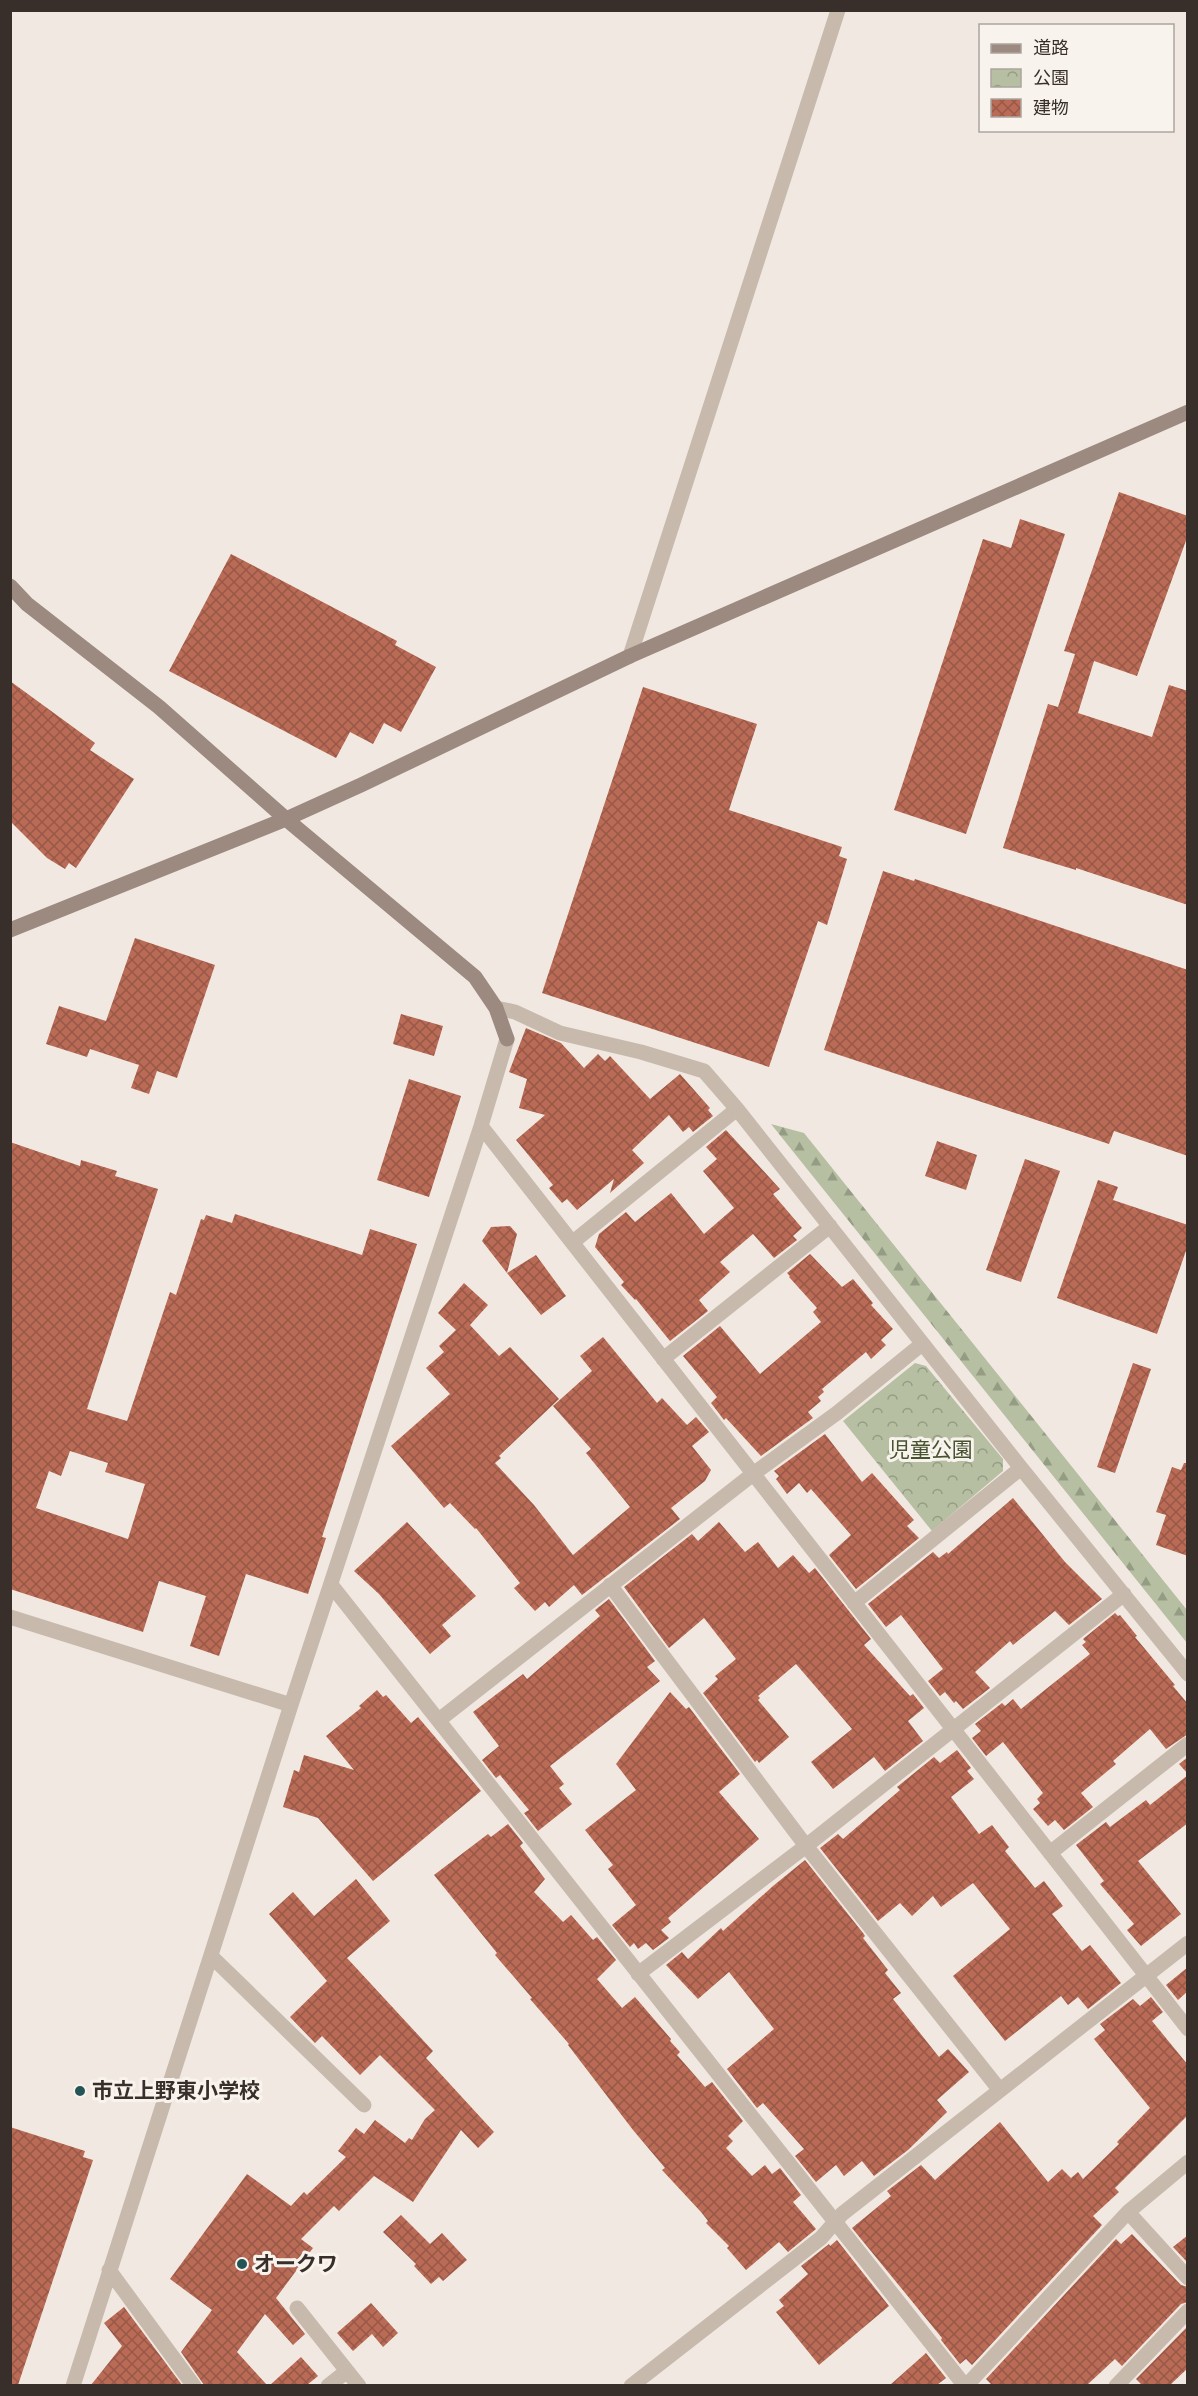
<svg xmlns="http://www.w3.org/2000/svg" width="1198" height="2396" viewBox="0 0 1198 2396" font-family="Karla,'Noto Sans JP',sans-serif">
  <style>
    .forest { fill: url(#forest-firs) }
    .park { fill: url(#park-crowns) }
    .building { fill: url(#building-cross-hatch); fill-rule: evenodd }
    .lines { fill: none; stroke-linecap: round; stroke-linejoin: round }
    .street { stroke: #c8b9ad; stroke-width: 15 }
    .secondary { stroke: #9c897f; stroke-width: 15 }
    .poi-dot { fill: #245455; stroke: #f9f3ed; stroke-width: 2 }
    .labels { text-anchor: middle; stroke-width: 6; stroke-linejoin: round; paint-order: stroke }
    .park-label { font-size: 21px; fill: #485431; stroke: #f9f3ed }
    .poi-label { font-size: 21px; font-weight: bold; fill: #382f2b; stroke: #f9f3ed; text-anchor: start }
  </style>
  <defs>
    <pattern id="forest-firs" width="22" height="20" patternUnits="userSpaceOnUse" patternTransform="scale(1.5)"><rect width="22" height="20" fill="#b6bfa2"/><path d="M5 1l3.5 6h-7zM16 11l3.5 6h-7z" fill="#959c84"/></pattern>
    <pattern id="park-crowns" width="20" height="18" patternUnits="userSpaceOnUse" patternTransform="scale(1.5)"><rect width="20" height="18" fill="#b6bfa2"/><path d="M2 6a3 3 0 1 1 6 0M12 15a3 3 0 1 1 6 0" fill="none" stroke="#959c84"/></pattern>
    <pattern id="building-cross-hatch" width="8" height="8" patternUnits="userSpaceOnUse" patternTransform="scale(1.5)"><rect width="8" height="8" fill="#ba6b55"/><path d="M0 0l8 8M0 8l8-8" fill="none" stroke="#985847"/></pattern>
  </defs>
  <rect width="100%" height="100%" fill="#f1e9e1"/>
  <path class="forest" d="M771,1124L804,1133L1187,1610V1643Z"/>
  <path class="park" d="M915,1363L926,1366L1003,1459V1471L932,1531L843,1421Z"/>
  <path class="building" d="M1119,492L1188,516V535L1137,676L1094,661L1078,713L1152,737L1169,685L1188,691V905L1076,868V870L1003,848L1048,704L1058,707L1075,654L1064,651Z
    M1020,519L1065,534L966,834L894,810L983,539L1011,548Z
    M231,554L397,641L395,645L436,667L401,732L384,723L373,744L350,732L336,758L169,671Z
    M10,681L95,743L90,750L134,779L76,868L69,863L65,869L47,858L10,821Z
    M643,687L757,724L729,810L842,847L839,856L847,859L827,925L818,921L769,1067L542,993Z
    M883,871L914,881L915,879L1188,970V1156L1114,1131L1109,1144L824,1050Z
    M135,938L215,965L177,1078L157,1071L149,1094L131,1088L139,1065L90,1049L87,1057L46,1044L59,1006L106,1021Z
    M401,1014L443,1026L434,1056L393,1044Z
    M526,1028L561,1043L584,1068L598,1054L605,1061L610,1056L650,1099L680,1074L710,1108L708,1110L713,1116L693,1132L689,1127L683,1132L669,1115L632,1150L644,1163L610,1193L614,1179L577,1210L567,1199L562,1203L549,1188L553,1185L516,1140L545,1115L519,1108L527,1079L509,1072Z
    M409,1079L461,1096L429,1197L377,1180Z
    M726,1130L780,1189L773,1194L802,1228L793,1236L797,1240L774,1258L753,1234L720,1262L730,1272L699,1300L708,1311L670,1341L636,1299L635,1300L621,1285L624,1282L595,1247L599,1234L626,1212L635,1222L671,1193L704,1234L734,1208L703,1171L717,1159L706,1147Z
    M937,1141L977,1155L966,1190L925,1176Z
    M10,1142L80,1166L81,1160L117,1171L115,1176L158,1189L87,1409L127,1421L170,1292L176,1295L201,1219L204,1220L206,1215L232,1223L235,1214L362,1255L370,1229L417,1244L322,1537L326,1538L308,1594L246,1574L219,1656L190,1646L206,1596L159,1581L143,1632L10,1589ZM70,1451L108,1463L105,1472L145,1484L128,1539L36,1508L49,1471L61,1476Z
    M1025,1159L1060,1171L1021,1282L986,1270Z
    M1098,1180L1118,1187L1113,1200L1188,1225V1245L1157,1334L1057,1298Z
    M510,1226L517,1234L507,1273L482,1241L491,1227Z
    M810,1254L842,1287L853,1279L873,1303L871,1305L893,1329L881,1340L886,1345L871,1359L866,1352L822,1389L824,1392L818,1397L821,1401L808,1412L813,1418L761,1456L726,1418L724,1420L711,1403L717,1397L683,1356L720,1326L760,1374L821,1322L813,1312L817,1308L789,1277L790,1276L787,1273Z
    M536,1255L566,1296L541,1315L507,1273Z
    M464,1283L488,1305L470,1325L499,1356L510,1347L559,1399L499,1456L501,1458L495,1463L534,1505L573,1555L630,1507L586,1453L591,1449L553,1406L592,1371L580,1356L603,1337L657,1403L662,1398L687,1425L696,1417L709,1432L692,1446L711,1470L705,1481L671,1508L680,1519L582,1595L574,1585L549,1607L545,1602L535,1611L514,1588L520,1583L476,1528L475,1529L450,1503L444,1508L391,1446L450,1394L426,1368L444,1352L439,1346L456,1330L438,1313Z
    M1133,1363L1151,1369L1115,1473L1097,1467Z
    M825,1434L862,1482L872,1473L914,1520L907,1526L919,1538L856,1589L829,1555L851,1535L811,1489L807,1493L799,1483L787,1494L776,1479L779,1476L774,1471Z
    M1184,1463H1188V1556L1156,1545L1166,1515L1156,1512L1172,1467L1181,1470Z
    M1013,1498L1065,1562L1102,1599L1069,1625L1055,1611L1013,1645L1010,1641L975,1672L990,1688L963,1709L956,1701L954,1703L945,1692L940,1696L928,1681L943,1669L901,1615L886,1627L868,1604L933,1552L939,1558L947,1552L948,1554Z
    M407,1522L476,1596L442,1625L451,1636L430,1654L379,1594L354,1571Z
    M719,1522L745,1552L758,1542L778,1568L793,1555L809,1573L815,1568L871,1639L864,1645L910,1696L913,1694L924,1708L908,1721L923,1741L885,1771L874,1757L833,1789L811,1762L852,1729L796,1664L758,1696L760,1698L758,1700L789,1737L759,1763L757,1760L755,1762L703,1693L718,1679L715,1676L736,1659L704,1618L669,1648L624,1587L692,1534L698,1541Z
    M609,1599L655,1661L647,1667L660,1681L550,1766L564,1784L559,1788L572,1804L538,1831L524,1813L529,1810L500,1775L496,1778L482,1760L499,1746L473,1712L523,1674L527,1679L600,1616L595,1610Z
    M1115,1613L1118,1616L1120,1615L1137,1636L1135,1637L1175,1685L1173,1686L1188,1704V1734L1166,1749L1150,1729L1113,1761L1116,1764L1081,1793L1093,1807L1064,1830L1055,1820L1048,1826L1033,1809L1040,1803L1037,1799L1043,1793L1003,1742L986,1756L972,1738L981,1731L975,1724L1002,1703L1005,1706L1013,1699L1021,1709L1090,1654L1082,1645L1086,1642L1083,1639Z
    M377,1690L383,1697L386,1695L411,1723L418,1717L481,1791L373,1881L318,1818L283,1807L294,1770L299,1772L304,1755L354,1770L326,1736L361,1708L359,1706Z
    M670,1692L686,1709L689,1707L740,1774L719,1792L759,1839L668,1918L671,1922L661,1930L669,1938L653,1950L646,1943L638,1949L634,1943L630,1947L612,1925L636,1905L608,1869L613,1865L585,1830L636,1790L616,1764Z
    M957,1750L971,1768L967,1771L974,1779L951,1797L979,1834L992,1825L1009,1847L1005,1851L1035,1888L1044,1881L1063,1906L1052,1914L1082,1951L1090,1945L1121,1983L1088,2009L1078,1997L1068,2005L1061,1996L1005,2041L953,1976L1010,1929L973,1883L941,1907L933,1896L912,1916L900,1903L878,1921L820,1848L838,1834L843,1839L900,1790L897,1787L934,1757L940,1763Z
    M1188,1757V1774L1179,1764Z
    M1188,1775V1823L1138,1861L1181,1914L1141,1946L1127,1930L1134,1924L1100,1884L1104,1881L1076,1845L1106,1822L1110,1827L1146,1800L1150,1805Z
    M508,1824L523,1843L520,1846L545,1879L534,1892L563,1922L571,1915L593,1940L597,1937L616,1960L597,1979L622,2008L635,1997L671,2039L670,2041L680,2052L677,2055L705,2087L712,2082L743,2121L728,2136L733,2141L726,2148L752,2176L765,2165L772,2174L780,2168L801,2195L793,2202L816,2229L788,2252L779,2242L746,2270L727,2248L729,2246L706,2223L708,2221L701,2212L662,2170L665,2168L633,2130L568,2045L569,2044L530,1999L532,1998L495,1955L497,1953L434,1875L488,1834L491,1837Z
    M805,1860L863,1933L865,1936L863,1938L888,1970L885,1973L901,1993L893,1999L939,2057L948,2049L969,2072L937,2100L947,2112L908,2150L874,2176L862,2161L844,2176L836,2165L816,2182L795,2156L804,2149L763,2103L757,2108L727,2069L774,2029L729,1972L698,1999L666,1965L682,1952L688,1959L721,1928L723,1931L773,1886Z
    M356,1879L390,1921L347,1958L433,2051L426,2058L494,2132L478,2148L461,2130L413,2202L374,2176L339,2211L334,2206L301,2239L313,2248L276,2298L305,2334L293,2345L265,2314L237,2352L267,2385H204L181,2352L212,2310L170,2279L247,2174L291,2206L304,2192L307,2195L346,2157L338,2151L356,2128L364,2134L375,2120L405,2143L409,2138L412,2140L425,2119L435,2110L380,2055L360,2075L322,2036L315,2043L290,2017L327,1981L269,1914L293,1892L314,1916Z
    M1188,1967V1991L1178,2000L1166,1985Z
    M1151,1997L1163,2012L1152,2021L1188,2065V2115L1115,2188L1119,2192L1093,2216L1102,2225L972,2365L966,2359L960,2364L941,2340L942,2338L852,2228L891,2196L887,2191L921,2165L935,2180L1000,2122L1048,2182L1062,2169L1071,2178L1078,2172L1083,2179L1119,2144L1117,2142L1150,2108L1094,2039L1105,2030L1100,2024L1133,1999L1140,2006Z
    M10,2127L85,2151L83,2157L93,2160L18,2385H10Z
    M401,2215L430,2244L442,2233L467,2260L443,2281L439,2277L431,2284L414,2266L416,2264L383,2232Z
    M1132,2234L1181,2285L1188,2287V2302L1181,2304L1122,2366L1115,2359L1087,2385H992L986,2379L1116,2239L1121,2244Z
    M1188,2235V2263L1173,2247Z
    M837,2240L889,2306L819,2365L776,2312L784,2306L779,2300L808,2274L801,2266L829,2244L830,2246Z
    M371,2303L398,2333L383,2347L372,2334L353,2351L337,2333Z
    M124,2307L182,2385H91L122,2346L104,2323Z
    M1188,2326V2368L1170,2385H1142L1136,2379Z
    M926,2353L946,2378L937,2385H890Z
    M301,2357L318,2376L307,2385H270Z"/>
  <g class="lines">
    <path class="street" d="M630,656L838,10
      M496,1008L515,1012L560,1033L641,1052L704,1071L737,1109L1021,1468L1188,1674
      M481,1126L1188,2029
      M573,1242L737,1109
      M663,1359L830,1226
      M610,1585L806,1846L999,2089
      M332,1586L965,2386
      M854,1603L1021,1468
      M10,1617L291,1705
      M439,1720L753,1474L837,1413L922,1344
      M1050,1853L1188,1744
      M212,1957L364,2105
      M638,1974L806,1846L1124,1594
      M1128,2212L1188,2278
      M109,2270L194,2386
      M297,2308L359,2386
      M73,2386L291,1705L481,1126L507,1039
      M328,2386L347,2371
      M631,2386L821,2238L842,2214L1188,1943
      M966,2386L1128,2212L1188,2162
      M1116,2386L1188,2311"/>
    <path class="secondary" d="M10,586L27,604L159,707L286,819L475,977L496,1008L507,1039
      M10,930L286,819L361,785L630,656L1188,412"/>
  </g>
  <g class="poi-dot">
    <circle cx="80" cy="2091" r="6"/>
    <circle cx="242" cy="2264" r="6"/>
  </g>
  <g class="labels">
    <g class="park-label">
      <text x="931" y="1457">児童公園</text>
    </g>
    <g class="poi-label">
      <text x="92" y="2098">市立上野東小学校</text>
      <text x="254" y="2271">オークワ</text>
    </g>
  </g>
  <rect width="1198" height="2396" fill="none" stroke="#382f2b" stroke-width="24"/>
  <rect x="979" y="24" width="195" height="108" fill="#f9f3ed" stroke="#aca59f" stroke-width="1.5"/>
  <rect x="991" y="44" width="30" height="9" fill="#9c897f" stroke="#aca59f" stroke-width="1.5"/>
  <text x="1033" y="54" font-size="18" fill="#382f2b">道路</text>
  <rect x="991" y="69" width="30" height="18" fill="url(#park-crowns)" stroke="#aca59f" stroke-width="1.5"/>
  <text x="1033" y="84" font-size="18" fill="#382f2b">公園</text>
  <rect x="991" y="99" width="30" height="18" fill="url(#building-cross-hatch)" stroke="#aca59f" stroke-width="1.5"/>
  <text x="1033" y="114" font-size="18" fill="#382f2b">建物</text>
</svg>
